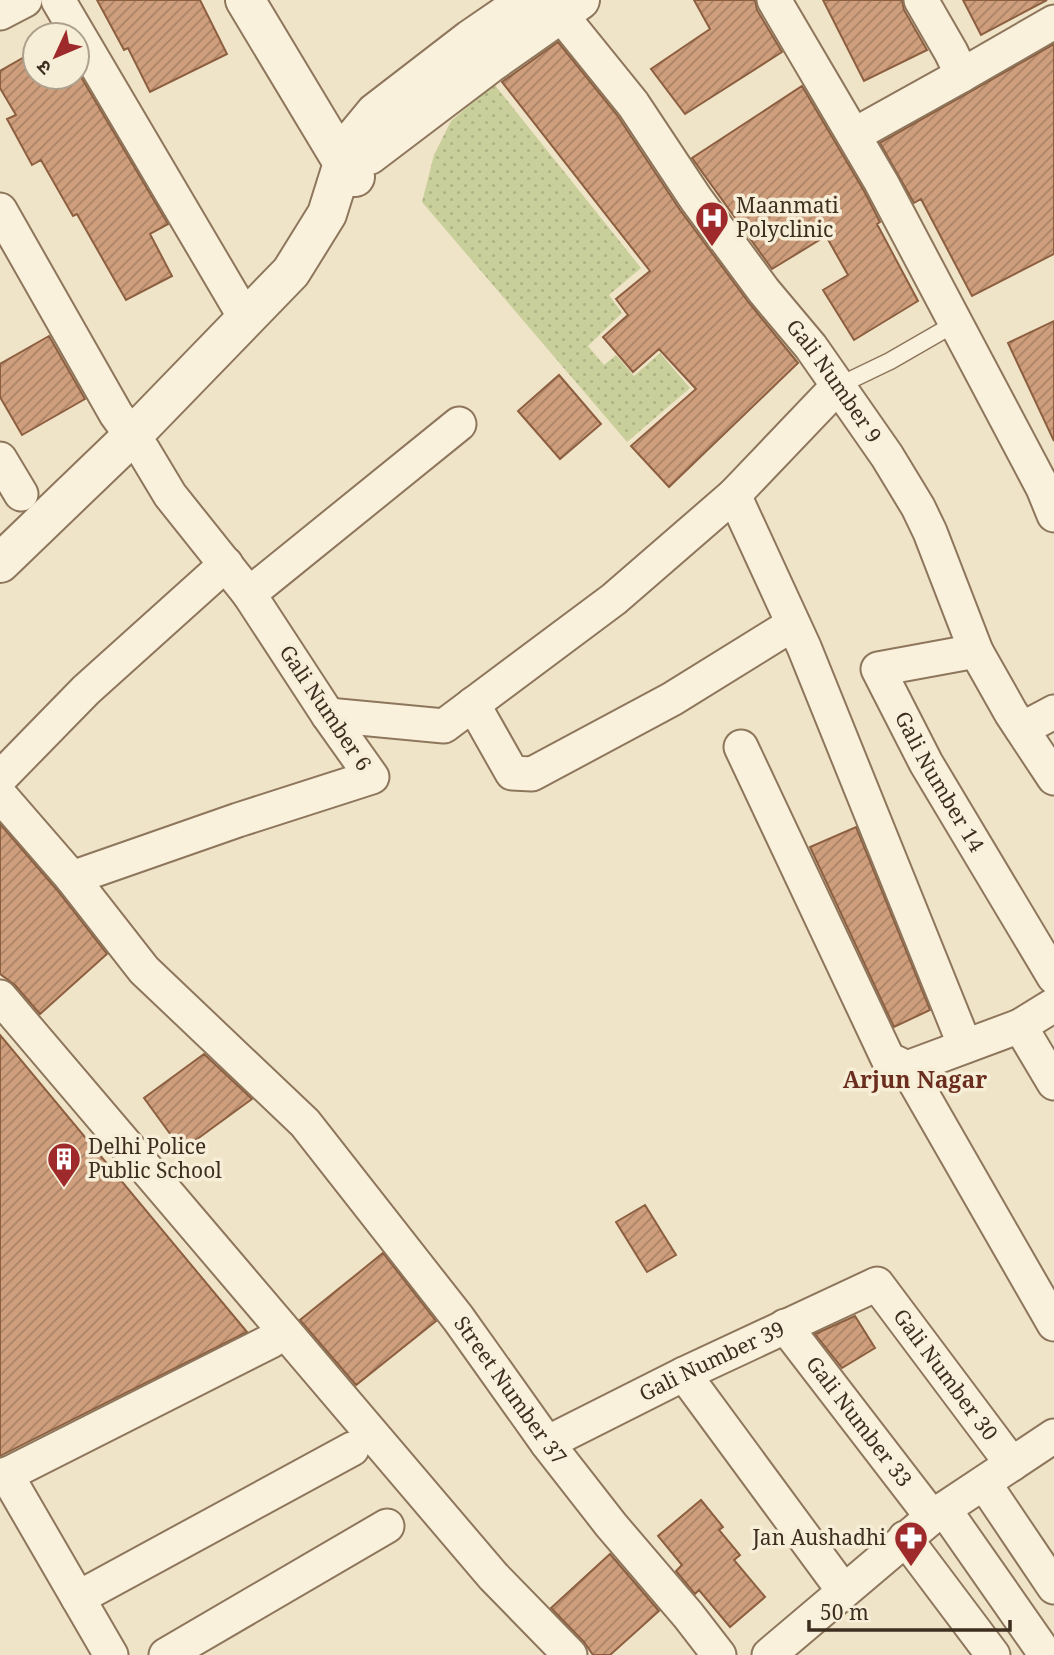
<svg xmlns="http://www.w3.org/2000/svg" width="1054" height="1655" viewBox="0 0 1054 1655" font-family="'Noto Serif','Noto Sans Devanagari',serif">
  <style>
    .grass { fill: url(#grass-dots) }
    .building { fill: url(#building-hatch); stroke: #8d5f41; stroke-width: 2 }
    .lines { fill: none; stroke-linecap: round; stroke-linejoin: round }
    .service-casing { stroke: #8d765c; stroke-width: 19 }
    .minor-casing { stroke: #8d765c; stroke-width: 37 }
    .tertiary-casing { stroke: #8d765c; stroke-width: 42 }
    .service { stroke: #faf1dc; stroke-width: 16 }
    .minor { stroke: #faf1dc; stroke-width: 33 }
    .tertiary { stroke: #faf1dc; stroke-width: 38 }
    .labels { text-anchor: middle; stroke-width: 7; stroke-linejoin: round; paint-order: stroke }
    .poi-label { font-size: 21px; fill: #3d2e20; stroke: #f7eed8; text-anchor: start }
    .street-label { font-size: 21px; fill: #3d2e20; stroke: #f7eed8 }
    .neighbourhood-label { font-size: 23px; font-weight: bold; fill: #6b2e1e; stroke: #f7eed8 }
  </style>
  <defs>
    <pattern id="grass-dots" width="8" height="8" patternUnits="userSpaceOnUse" patternTransform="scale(1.75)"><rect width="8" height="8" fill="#c9cf9b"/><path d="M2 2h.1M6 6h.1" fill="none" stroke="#aeb285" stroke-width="1.8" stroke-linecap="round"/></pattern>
    <pattern id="building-hatch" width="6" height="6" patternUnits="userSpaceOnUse" patternTransform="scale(1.75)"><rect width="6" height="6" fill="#cf9f7d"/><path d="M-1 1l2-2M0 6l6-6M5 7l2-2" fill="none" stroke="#a98266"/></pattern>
  </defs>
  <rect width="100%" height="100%" fill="#f0e4c8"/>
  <path class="grass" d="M494,84L641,268L609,295L622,313L588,346L604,365L616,355L634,376L660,353L690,388L627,442L422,202L434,155L451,121Z"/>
  <path class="building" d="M97,0H200L227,54L150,92L128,48L124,50Z
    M694,0H755L757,10L782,52L685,114L651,69L710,29Z
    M823,0H902L904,10L927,50L864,81Z
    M963,0H1047L981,35Z
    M558,42L617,115L680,210L749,303L798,363L669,487L631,446L696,389L659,349L633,372L603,337L628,315L616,299L650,271L502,82Z
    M1054,44V254L972,296L921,199L914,203L880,143Z
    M35,51V77H81L168,224L150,234L172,276L126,300L77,214L73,216L41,160L32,165L7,119L16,115L0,88V71Z
    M802,86L864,191L880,222L877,224L918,301L854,340L823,290L848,275L826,236L772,269L692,158Z
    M1054,321V441L1008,343Z
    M49,336L85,399L22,435L0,397V364Z
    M559,375L601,424L560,459L518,411Z
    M0,824L57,890L107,954L40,1014L15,985L0,974Z
    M856,827L930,1010L894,1027L810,847Z
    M0,1035L247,1332L0,1456Z
    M204,1054L252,1099L182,1150L144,1098Z
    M645,1205L676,1255L647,1272L616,1222Z
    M383,1253L436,1321L356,1385L300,1320Z
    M855,1316L875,1348L842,1368L815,1334Z
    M701,1500L723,1527L719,1530L740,1555L734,1560L765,1597L730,1627L699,1590L695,1594L676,1571L682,1565L658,1536Z
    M610,1554L659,1611L610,1655H593L584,1642L551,1608Z"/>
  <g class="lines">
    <g class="service-casing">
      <path id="service" d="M838,386L890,361L956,323"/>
    </g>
    <g class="minor-casing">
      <g id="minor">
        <path d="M58,0L246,319"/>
        <path d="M774,0L881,182L1043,488L1054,515"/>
        <path d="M921,0L951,52L962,75L1054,22"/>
        <path d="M0,13L25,0"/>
        <path id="s1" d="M561,15L633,104L696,199L764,291L811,347L887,456L918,507L930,532L976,651L1011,713L1054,778"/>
        <path d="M854,135L962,75"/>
        <path d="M0,210L116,414L132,436"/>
        <path d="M0,459L21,494"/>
        <path d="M734,495L804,647L965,1046"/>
        <path d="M249,594L459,424"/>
        <path id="s2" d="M976,651L878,669L926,763L1054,977"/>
        <path d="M473,704L512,773L532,774L672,699L793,624"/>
        <path d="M328,715L444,726L614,599L734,495L838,386"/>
        <path d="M1022,729L1054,712"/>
        <path d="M741,747L888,1059L907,1068L1020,1026L1054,1005"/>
        <path d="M0,778L86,690L226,564"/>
        <path id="s3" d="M0,795L72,878L144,970L305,1123L458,1318L547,1443L611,1525L688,1615L719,1655"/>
        <path d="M72,878L238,820L372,777L328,715L249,594L170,495L143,450"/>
        <path d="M0,997L493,1576L570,1655"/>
        <path d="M1020,1026L1054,1083"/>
        <path d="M907,1068L1054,1324"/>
        <path id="s4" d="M785,1326L932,1517"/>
        <path d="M684,1374L843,1590"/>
        <path id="s5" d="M547,1443L684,1374L877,1284L1012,1464"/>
        <path d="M6,1474L111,1655"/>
        <path d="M0,1478L271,1341"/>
        <path d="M984,1483L1054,1587"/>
        <path d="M944,1509L1046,1655"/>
        <path d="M905,1538L993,1655"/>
        <path d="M78,1598L352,1449"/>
        <path d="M166,1655L387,1526"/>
        <path d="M769,1655L932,1517L1054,1436"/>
      </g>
    </g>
    <g class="tertiary-casing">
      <path id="tertiary" d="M245,0L343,163L355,177
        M369,155L489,64L580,0
        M0,563L132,436L291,272L327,214L343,163L356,136L375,113L471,39L528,0"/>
    </g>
    <use href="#service" class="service"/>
    <use href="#minor" class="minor"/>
    <use href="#tertiary" class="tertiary"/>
  </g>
  <defs>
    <g id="hospital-pin" transform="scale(1.75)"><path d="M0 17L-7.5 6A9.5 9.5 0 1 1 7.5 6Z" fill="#9e2a2b" stroke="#f7eed8"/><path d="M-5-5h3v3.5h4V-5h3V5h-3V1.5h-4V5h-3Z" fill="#fff"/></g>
    <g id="building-pin" transform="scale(1.75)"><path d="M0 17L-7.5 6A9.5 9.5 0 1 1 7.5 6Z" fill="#9e2a2b" stroke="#f7eed8"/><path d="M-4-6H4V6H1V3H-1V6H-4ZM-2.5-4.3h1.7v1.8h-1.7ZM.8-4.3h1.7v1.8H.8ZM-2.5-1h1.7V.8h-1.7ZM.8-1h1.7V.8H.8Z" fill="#fff"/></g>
    <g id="pharmacy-pin" transform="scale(1.75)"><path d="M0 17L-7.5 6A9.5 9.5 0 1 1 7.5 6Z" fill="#9e2a2b" stroke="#f7eed8"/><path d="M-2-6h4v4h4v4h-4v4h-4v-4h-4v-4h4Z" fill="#fff"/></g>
  </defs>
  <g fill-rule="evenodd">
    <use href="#hospital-pin" x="712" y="218"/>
    <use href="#building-pin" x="64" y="1159"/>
    <use href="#pharmacy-pin" x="911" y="1538"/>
  </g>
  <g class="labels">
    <g class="poi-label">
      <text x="736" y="213">Maanmati<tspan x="736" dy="24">Polyclinic</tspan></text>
      <text x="88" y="1154">Delhi Police<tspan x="88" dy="24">Public School</tspan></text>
      <text x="886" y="1545" text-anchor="end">Jan Aushadhi</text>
    </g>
    <g class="street-label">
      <text dy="7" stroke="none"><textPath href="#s1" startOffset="457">Gali Number 9</textPath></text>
      <text transform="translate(325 708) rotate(56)" y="7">Gali Number 6</text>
      <text dy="7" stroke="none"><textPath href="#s2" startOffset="228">Gali Number 14</textPath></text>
      <text dy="7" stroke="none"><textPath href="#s5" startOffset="184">Gali Number 39</textPath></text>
      <text dy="7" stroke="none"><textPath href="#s5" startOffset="480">Gali Number 30</textPath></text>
      <text dy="7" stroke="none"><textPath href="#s3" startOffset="786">Street Number 37</textPath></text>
      <text dy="7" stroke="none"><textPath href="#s4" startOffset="121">Gali Number 33</textPath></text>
    </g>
    <g class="neighbourhood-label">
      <text x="915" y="1088">Arjun Nagar</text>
    </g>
  </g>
  <g transform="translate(56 56) rotate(226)"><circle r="33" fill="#f7eed8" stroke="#ada18e" stroke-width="2"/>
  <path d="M0-5L12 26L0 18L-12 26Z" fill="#9e2a2b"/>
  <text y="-10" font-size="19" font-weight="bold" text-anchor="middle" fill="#3d2e20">उ</text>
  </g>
  <path d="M809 1620v10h201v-10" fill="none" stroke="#3d2e20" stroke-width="3.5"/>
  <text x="820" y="1620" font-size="21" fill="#3d2e20" stroke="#f7eed8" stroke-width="5" paint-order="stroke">50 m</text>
</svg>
